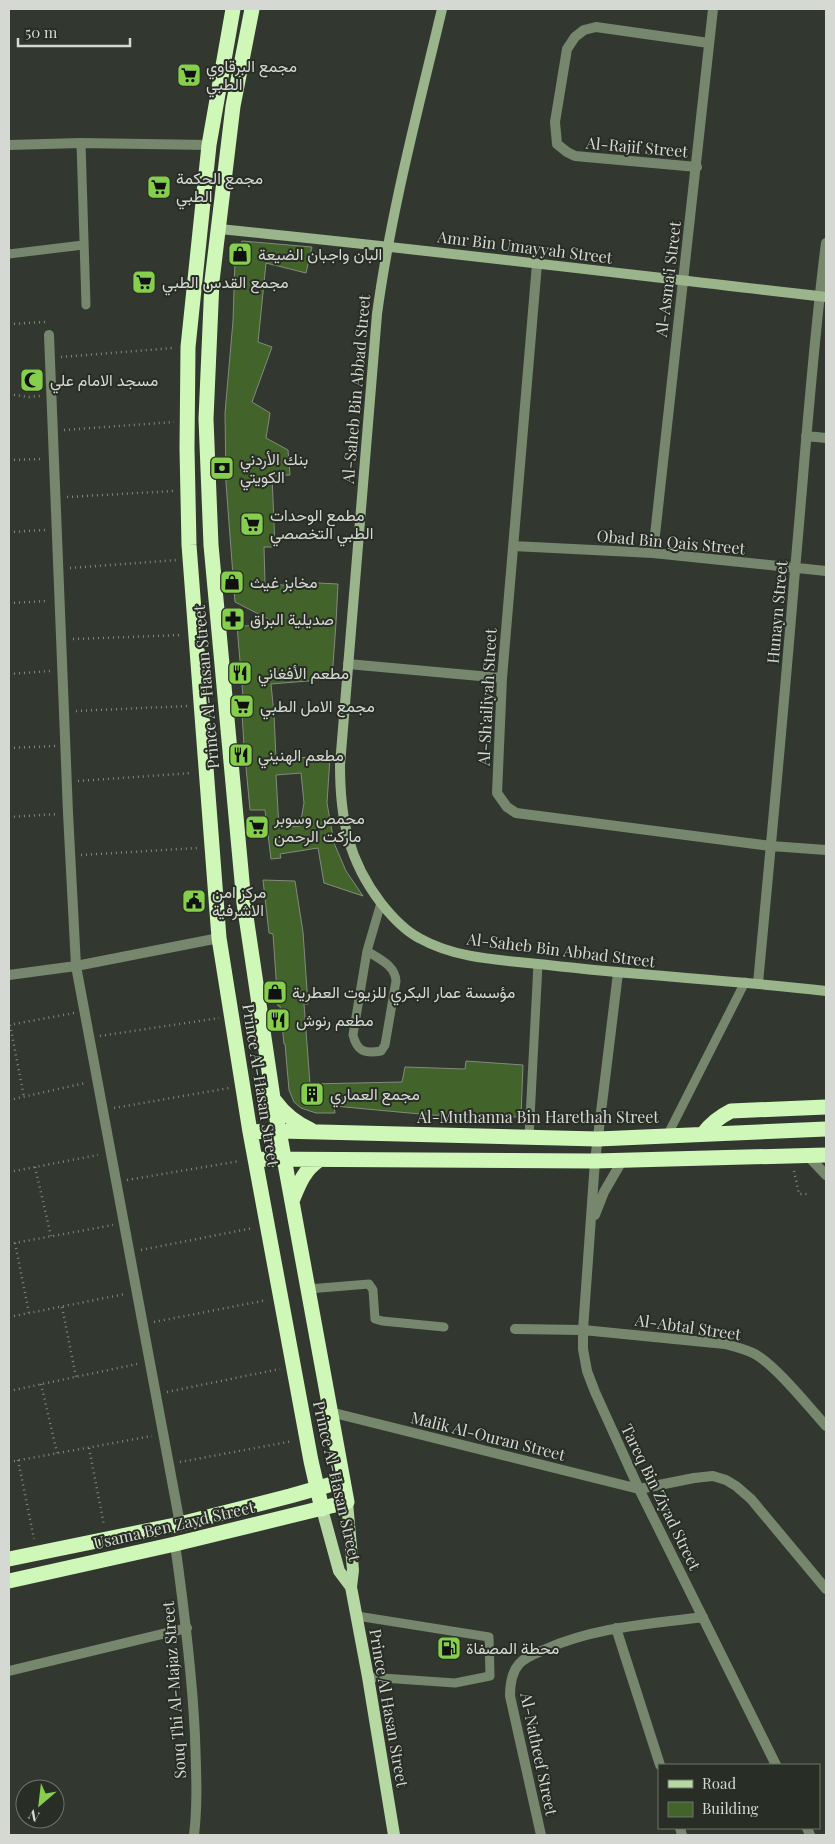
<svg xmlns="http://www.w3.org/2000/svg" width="835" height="1844" viewBox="0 0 835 1844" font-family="'Playfair Display',Vazirmatn,serif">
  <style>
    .building { fill: #42642a; stroke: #838a7f; fill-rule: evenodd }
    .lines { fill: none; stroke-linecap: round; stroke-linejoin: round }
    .path { stroke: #838880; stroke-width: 2.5; stroke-dasharray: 1 4; stroke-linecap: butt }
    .lane { stroke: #76876d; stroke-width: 9 }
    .street { stroke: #76876d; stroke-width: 10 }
    .secondary { stroke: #9ab48b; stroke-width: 10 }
    .primary { stroke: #b6d8a2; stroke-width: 12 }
    .highway { stroke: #cff7b7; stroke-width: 15 }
    .labels { text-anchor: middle; stroke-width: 4; stroke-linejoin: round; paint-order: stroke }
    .poi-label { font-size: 16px; fill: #d6d9d3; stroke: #282e25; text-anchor: start }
    .street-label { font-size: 16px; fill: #d6d9d3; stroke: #282e25 }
  </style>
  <rect width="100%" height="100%" fill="#32382f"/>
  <path class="building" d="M242,241L312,247L306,273L266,263L258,342L272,347L252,402L270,413L266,438L288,450L290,475L272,476L275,547H264L265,584L299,586V582L338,584L336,623L332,679L271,684L274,714L276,758L330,757L327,803L334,843L346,871L363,896L324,883L318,848L280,854L281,858L271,859L265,810H250L244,746L241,697L243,696L237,626L280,625L235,602L226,483L225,413L233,321L235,259ZM301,773L304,803L300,826L279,828L276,775Z
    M263,880L295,881L303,932L308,1004H304L310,1084L402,1082L405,1067L465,1069L466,1061L523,1065L521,1117L431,1115L334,1106L335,1113H316L301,1108L294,1102L289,1090L285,1044H284L280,1006H278L273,934L269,933Z"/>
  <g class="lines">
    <path class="path" d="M9,324L45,322
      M61,357L173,348
      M9,394L29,397L40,396
      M64,430L174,422
      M9,460L42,459
      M67,497L174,491
      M9,532L45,530
      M70,568L177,560
      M9,603L47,601
      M73,639L182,635
      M9,674L50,671
      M76,711L187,706
      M9,748L55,746
      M78,781L192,773
      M9,817L57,814
      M81,855L198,848
      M9,1025L74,1013
      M10,1025L24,1097
      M100,1036L219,1018
      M9,1100L85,1083
      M114,1108L229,1088
      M35,1167L51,1236
      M794,1171L799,1194H809
      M9,1172L98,1155
      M127,1180L240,1161
      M15,1243L29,1313
      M9,1244L113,1225
      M141,1250L253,1228
      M62,1307L76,1377
      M9,1317L125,1294
      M154,1322L267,1300
      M41,1384L57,1453
      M9,1391L137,1364
      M167,1392L280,1369
      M89,1448L104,1525
      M18,1460L34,1539
      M9,1462L152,1436
      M180,1462L293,1441"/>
    <path class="lane" d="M81,143L86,305
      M9,254L83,245
      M367,951C379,959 395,965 396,981L385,1045L381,1051C364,1054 357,1051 353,1035L367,951L381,903
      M667,1136L745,982
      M529,1137L538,964
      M308,1289L369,1284L373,1290L375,1319L382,1321L444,1327
      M357,1616L489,1637L490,1676L455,1683L368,1677"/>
    <path class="street" d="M9,145L81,143L209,145
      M697,167L575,156L567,152L557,144L555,122L567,49L575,37L584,30L596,27L709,43
      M537,264L502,678L497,793L507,807L516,813L771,846L826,850
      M49,335L68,813L76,966L180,1524
      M806,436L826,438
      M513,546L653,553L826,571
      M653,553L713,9
      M348,664L502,678
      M618,973L595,1161L583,1330V1349L587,1371L595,1392L639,1489L776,1765
      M9,975L76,966L219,938
      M758,983C771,845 784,708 795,570C805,460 812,351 826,243
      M808,1156L826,1175
      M595,1215L604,1192L622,1161
      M515,1329L583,1330L725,1344C736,1347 745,1349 755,1354C777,1367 808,1406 826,1426
      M330,1412L639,1489L694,1478L713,1476L726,1480L736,1486L751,1499L826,1589
      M175,1544C184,1608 192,1672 195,1736C196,1769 198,1802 194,1835
      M616,1628L660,1765
      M9,1671L187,1628
      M680,1828L682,1835
      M807,1828L810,1835
      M541,1835L510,1696C510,1685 511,1673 519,1664C526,1656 537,1653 546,1649C595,1627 650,1624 703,1617"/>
    <path class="secondary" d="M442,9C418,110 391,211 377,314L340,765C340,818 348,860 381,903C392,917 404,930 419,938C458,960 505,960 548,965C641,976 734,980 826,991
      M219,229C422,249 624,274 826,297"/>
    <path class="primary" d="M347,1502L353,1570L351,1587L368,1677L394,1835
      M322,1509L339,1571L351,1587"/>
    <path class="highway" d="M233,9L209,145L188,347L187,448L189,545L219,938L250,1132L311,1461L322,1509
      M275,1101C285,1115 296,1123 311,1130
      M250,1132L280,1131L598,1139L826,1129
      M703,1134C711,1123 719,1117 731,1111L826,1107
      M255,1159L595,1161L826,1155
      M292,1201C299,1184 304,1170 319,1160
      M9,1559L180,1524L290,1496L343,1481
      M9,1581L175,1544L347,1502L273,1098L244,903L211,545L206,419L212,281L233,106L252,9"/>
  </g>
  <defs>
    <g id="supermarket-square" transform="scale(1.25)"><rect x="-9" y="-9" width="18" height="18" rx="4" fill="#85cf4d" stroke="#282e25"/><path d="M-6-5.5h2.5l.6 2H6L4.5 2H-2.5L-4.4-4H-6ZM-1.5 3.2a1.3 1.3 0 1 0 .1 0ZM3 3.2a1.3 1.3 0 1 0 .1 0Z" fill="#111"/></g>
    <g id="shop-square" transform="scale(1.25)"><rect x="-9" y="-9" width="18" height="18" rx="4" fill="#85cf4d" stroke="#282e25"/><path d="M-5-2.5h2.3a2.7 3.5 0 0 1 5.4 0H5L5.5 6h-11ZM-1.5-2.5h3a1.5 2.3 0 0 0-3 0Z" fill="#111"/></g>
    <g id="mosque-square" transform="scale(1.25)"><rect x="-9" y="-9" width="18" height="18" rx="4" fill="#85cf4d" stroke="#282e25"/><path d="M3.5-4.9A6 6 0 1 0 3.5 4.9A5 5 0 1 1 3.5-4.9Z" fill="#111"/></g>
    <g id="bank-square" transform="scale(1.25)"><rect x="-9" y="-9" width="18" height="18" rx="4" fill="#85cf4d" stroke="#282e25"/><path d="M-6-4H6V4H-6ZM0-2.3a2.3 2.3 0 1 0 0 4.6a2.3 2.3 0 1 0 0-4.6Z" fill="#111"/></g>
    <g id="pharmacy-square" transform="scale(1.25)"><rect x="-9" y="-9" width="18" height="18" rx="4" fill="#85cf4d" stroke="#282e25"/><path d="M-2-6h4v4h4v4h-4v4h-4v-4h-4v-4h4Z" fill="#111"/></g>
    <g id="restaurant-square" transform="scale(1.25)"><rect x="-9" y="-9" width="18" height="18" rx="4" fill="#85cf4d" stroke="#282e25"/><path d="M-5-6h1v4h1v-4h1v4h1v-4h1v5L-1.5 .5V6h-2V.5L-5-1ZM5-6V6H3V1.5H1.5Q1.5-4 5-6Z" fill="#111"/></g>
    <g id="civic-square" transform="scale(1.25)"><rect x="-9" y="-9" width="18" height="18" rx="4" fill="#85cf4d" stroke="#282e25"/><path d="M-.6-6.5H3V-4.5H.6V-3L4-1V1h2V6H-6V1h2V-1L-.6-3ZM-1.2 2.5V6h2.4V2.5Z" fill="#111"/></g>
    <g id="building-square" transform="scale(1.25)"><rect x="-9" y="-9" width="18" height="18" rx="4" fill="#85cf4d" stroke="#282e25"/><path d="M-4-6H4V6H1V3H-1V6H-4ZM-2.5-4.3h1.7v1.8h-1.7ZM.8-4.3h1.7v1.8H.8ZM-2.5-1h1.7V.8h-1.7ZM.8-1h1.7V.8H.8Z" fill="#111"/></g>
    <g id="fuel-square" transform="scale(1.25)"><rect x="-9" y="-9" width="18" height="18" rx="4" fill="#85cf4d" stroke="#282e25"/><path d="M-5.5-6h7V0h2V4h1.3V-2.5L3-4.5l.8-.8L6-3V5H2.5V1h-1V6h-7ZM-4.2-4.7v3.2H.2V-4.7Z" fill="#111"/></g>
  </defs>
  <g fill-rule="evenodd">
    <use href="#supermarket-square" x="189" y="75"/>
    <use href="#supermarket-square" x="159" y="187"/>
    <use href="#shop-square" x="240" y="254"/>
    <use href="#supermarket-square" x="144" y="282"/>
    <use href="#mosque-square" x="32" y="380"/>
    <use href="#bank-square" x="222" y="468"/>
    <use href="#supermarket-square" x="252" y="524"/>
    <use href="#shop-square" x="232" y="582"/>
    <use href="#pharmacy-square" x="233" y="619"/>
    <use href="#restaurant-square" x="240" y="673"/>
    <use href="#supermarket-square" x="242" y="706"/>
    <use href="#restaurant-square" x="241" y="755"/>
    <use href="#supermarket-square" x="257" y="827"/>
    <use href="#civic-square" x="194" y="901"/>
    <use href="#shop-square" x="275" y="992"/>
    <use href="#restaurant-square" x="278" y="1020"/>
    <use href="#building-square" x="312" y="1094"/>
    <use href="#fuel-square" x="449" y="1648"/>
  </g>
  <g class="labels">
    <g class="poi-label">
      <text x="206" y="72">مجمع البرقاوي<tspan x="206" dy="18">الطبي</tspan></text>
      <text x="176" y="184">مجمع الحكمة<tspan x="176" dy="18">الطبي</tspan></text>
      <text x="258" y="260">البان واجبان الضيعة</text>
      <text x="162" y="288">مجمع القدس الطبي</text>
      <text x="50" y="386">مسجد الامام علي</text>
      <text x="240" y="465">بنك الأردني<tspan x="240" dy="18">الكويتي</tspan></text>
      <text x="270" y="521">مطمع الوحدات<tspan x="270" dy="18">الطبي التخصصي</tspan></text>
      <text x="250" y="588">مخابز غيث</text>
      <text x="250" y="625">صديلية البراق</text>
      <text x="258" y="679">مطعم الأفغاني</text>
      <text x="260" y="712">مجمع الامل الطبي</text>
      <text x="258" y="761">مطعم الهنيني</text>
      <text x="274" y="824">محمص وسوبر<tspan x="274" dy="18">ماركت الرحمن</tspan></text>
      <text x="212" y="898">مركز امن<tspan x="212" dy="18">الاشرفية</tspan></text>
      <text x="292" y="998">مؤسسة عمار البكري للزيوت العطرية</text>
      <text x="296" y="1026">مطعم رنوش</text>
      <text x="330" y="1100">مجمع العماري</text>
      <text x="466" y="1654">محطة المصفاة</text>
    </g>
    <g class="street-label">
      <text transform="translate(637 147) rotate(5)" y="6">Al-Rajif Street</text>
      <text transform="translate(525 247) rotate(7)" y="6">Amr Bin Umayyah Street</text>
      <text transform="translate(668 279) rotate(-83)" y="6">Al-Asma'i Street</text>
      <text transform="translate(356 389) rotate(-85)" y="6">Al-Saheb Bin Abbad Street</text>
      <text transform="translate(671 542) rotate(5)" y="6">Obad Bin Qais Street</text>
      <text transform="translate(777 612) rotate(-85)" y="6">Hunayn Street</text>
      <text transform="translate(206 687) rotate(-95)" y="6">Prince Al-Hasan Street</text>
      <text transform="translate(487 697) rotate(-87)" y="6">Al-Sh'ailiyah Street</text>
      <text transform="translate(561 950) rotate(7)" y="6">Al-Saheb Bin Abbad Street</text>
      <text transform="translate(261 1085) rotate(81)" y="6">Prince Al-Hasan Street</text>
      <text x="538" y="1123">Al-Muthanna Bin Harethah Street</text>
      <text transform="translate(688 1327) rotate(8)" y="6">Al-Abtal Street</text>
      <text transform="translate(488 1436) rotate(14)" y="6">Malik Al-Ouran Street</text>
      <text transform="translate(337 1481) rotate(77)" y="6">Prince Al-Hasan Street</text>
      <text transform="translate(661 1497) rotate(64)" y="6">Tareq Bin Ziyad Street</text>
      <text transform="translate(174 1525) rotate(-13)" y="6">Usama Ben Zayd Street</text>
      <text transform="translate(174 1690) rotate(-94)" y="6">Souq Thi Al-Majaz Street</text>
      <text transform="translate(389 1708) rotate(80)" y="6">Prince Al Hasan Street</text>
      <text transform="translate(539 1754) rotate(78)" y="6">Al-Natheef Street</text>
    </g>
  </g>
  <rect width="835" height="1844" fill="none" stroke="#d6d9d3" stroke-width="20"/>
  <rect x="658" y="1764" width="162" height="65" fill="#282e25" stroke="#6e726b"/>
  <rect x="668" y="1780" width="25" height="8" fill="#b6d8a2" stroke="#6e726b"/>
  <text x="702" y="1789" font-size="15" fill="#d6d9d3">Road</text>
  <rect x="668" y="1802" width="25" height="15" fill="#42642a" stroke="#6e726b"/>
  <text x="702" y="1814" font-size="15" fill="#d6d9d3">Building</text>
  <g transform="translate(40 1804) rotate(208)"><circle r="24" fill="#282e25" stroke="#6e726b"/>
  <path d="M0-4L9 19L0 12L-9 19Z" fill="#85cf4d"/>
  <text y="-8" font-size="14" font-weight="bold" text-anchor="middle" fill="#d6d9d3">N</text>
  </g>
  <path d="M18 38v8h112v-8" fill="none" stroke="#d6d9d3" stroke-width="2.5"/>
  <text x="25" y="38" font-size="15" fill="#d6d9d3" stroke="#282e25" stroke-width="4" paint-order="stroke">50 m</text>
</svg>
